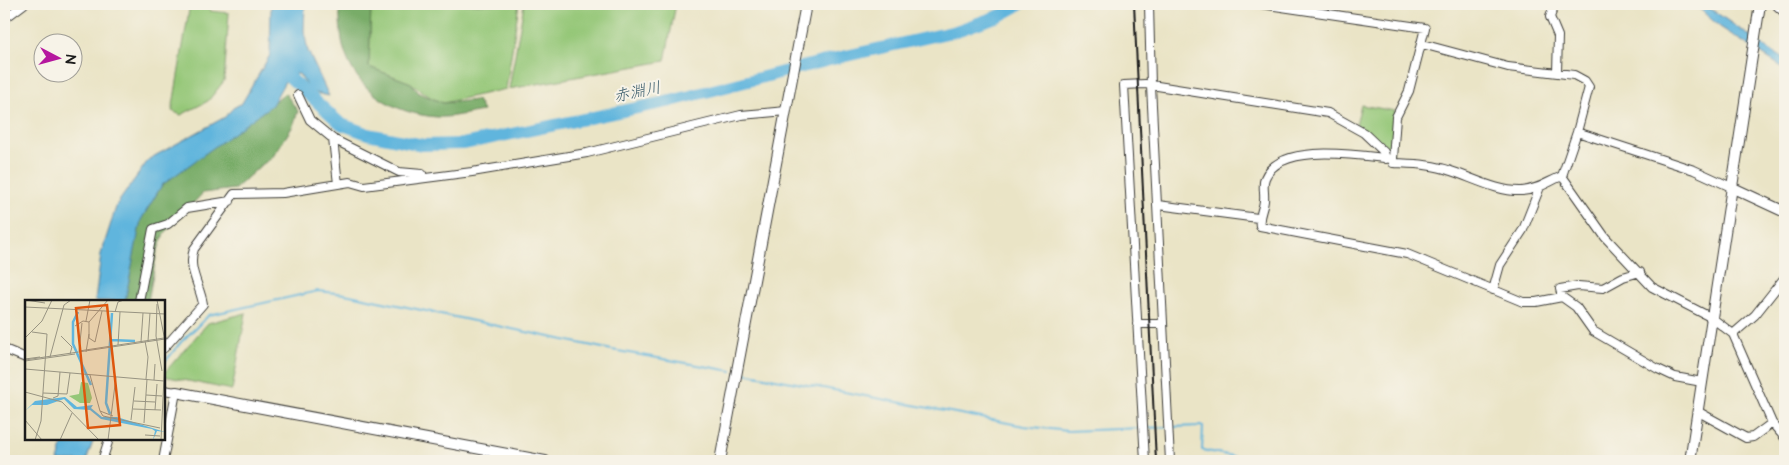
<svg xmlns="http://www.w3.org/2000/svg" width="1789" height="465" viewBox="0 0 1789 465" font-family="'Architects Daughter','Klee One',sans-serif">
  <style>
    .green { fill: #95c778; stroke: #58724a }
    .forest { fill: #78ac68; stroke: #4a6442 }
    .water { fill: #60b5dd; stroke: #3e687c }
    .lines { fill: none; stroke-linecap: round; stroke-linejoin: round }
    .stream { stroke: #60b5dd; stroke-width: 2 }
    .river { stroke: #60b5dd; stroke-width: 12 }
    .minor-casing { stroke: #3b3a36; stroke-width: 10 }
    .tertiary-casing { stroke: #3b3a36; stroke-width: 12 }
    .minor { stroke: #fff; stroke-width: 8 }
    .tertiary { stroke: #fff; stroke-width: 10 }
    .rail { stroke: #1c1c1c; stroke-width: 2 }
    .labels { text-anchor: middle; stroke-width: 4; stroke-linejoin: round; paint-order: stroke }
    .water-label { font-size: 16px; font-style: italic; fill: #375969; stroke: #f7f3e8 }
    .inset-river { fill: none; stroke: #60b5dd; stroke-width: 2.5 }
    .inset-road { fill: none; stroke: #989482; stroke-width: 1 }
    .view { fill: #de560d; fill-opacity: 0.15; stroke: #de560d; stroke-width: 2.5 }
    .inset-edge { fill: none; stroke: #1c1c1c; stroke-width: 2.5 }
  </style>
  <rect width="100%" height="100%" fill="#f7f3e8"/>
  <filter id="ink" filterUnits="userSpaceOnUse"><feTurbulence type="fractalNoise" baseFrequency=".02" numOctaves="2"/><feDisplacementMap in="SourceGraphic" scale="10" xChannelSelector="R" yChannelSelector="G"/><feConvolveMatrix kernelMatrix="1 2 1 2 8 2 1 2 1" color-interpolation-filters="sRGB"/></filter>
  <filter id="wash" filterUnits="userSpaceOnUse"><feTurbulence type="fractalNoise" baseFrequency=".0096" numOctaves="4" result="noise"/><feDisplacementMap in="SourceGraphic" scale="20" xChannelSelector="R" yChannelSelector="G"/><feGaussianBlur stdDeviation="1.12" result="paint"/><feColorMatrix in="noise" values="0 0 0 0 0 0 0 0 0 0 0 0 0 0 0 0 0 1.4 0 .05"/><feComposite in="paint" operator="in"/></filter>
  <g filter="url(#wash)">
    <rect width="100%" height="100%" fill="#eae4c6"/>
    <path class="green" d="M190,4H210V11L229,13L224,81L208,101L181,115L172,111Z
      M371,4H519L506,89L443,103L430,97L411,83L369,67Z
      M524,4H676L665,61L509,89Z
      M1361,105L1395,111L1393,159L1356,124Z
      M246,313L232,390L164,376V373L208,323Z"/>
    <path class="forest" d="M339,4H371L369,67L411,83L419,93L443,103L477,100L483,111C468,113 451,118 437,117C394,114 354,90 343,46C340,32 340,17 339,4Z
      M285,93L298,111L293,126L272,158L260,166L235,189L203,193L164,234L157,252L148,301H125L140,221L162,185Z"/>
    <path class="water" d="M271,4H305L304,31L308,51L329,96L311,92L299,74H289L272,105L162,185L141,220L125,301H95L101,254L117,204L149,159L225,117L233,108L242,103L270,55Z
      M1694,4L1711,9L1777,55L1785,58V69L1720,27Z
      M64,439H94L86,461H58Z"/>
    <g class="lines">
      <path class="stream" d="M164,363L181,342L209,315L318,291L345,294L612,350L732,371
        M739,372L1024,426L1068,431L1142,428
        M1171,427L1203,426L1202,450L1257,461
        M1146,428L1167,427"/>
      <path class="river" d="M275,64L341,124L368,134L423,145L463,144L671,101L837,58L956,31L1001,15L1021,4"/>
    </g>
  </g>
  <g filter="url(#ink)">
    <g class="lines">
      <g class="minor-casing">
        <path id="minor" d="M1149,4L1151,86L1170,461
          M1261,4L1425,28L1409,91L1396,117L1393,159
          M1555,4L1550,17L1558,36L1557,72
          M1775,4L1785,13
          M4,19L24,4
          M1422,44L1508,67L1574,75L1585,81L1589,87L1577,132L1562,176C1548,182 1537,190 1522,191C1498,192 1473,178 1451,171C1433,164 1412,164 1393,163V159C1362,156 1280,141 1265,178C1262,185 1265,193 1264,201C1263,211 1258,216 1260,226L1407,254L1523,302H1536L1562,297L1576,307L1593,331L1658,369L1675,377L1702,382
          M298,95L310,120L333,139L399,172L422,174
          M1577,132L1694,170L1731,187
          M333,139L338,184
          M1562,176L1605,237L1652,287L1712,318L1733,334L1772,423L1785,438
          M1158,205L1258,218
          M1493,290L1500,265L1523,230L1540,187
          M1562,297L1560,289L1578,286L1603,288L1623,277L1640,272
          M139,301L153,229L168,224L187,208L230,201
          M1137,324H1163
          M1733,334L1755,315L1785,277
          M164,348L203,304C200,285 187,269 194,249L234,194L283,193L350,182L364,186L472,172L587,153L741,115L786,111
          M4,349L26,358
          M1697,411L1746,438L1753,437L1772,423
          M102,461L109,439
          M163,461L176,392L164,390
          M1145,461L1124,85L1145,84L1328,113L1364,133L1384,152L1386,159"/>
      </g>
      <g class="tertiary-casing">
        <path id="tertiary" d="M1731,187L1785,212
          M176,392L545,461
          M720,461L806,4
          M1690,461L1760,4"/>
      </g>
      <use href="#minor" class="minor"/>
      <use href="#tertiary" class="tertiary"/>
      <path class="rail" d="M1134,4L1156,461"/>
    </g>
  </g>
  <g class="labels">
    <g class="water-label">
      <text transform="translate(637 91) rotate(-12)" y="6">赤淵川</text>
    </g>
  </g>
  <g transform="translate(25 300)">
    <rect width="140" height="140" fill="#eae4c6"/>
    <path d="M56,82L63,83L67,98L65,103H55L44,96L54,94Z" fill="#95c778"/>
    <path d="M40,97L52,107L68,105L66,108L77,117H92L140,132L132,131L128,140L130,131L127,129L76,119L65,110L49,109L39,99L22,105H7L0,111L10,101Z" fill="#60b5dd"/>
    <path class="inset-river" d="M53,12L48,22V44L66,85M86,40L110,41M85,114L81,103L87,13"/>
    <path class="inset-road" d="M1,0L20,3M132,0L140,41M132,4L131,36L137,71M0,7L140,14M90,12L93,2L99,0M61,21L65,0M64,22L83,0M57,23L54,51L139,38M50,26L58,21L64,22V38L70,42L77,11M7,32L22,34L16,121L10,140M36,36L47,47L45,54M0,38L17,21L27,0M120,41L123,57L121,79M123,41L125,13M116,42L118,13M93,45L95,12M61,52L64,34M25,57L39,5L46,0M0,59L15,57M0,60L140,39M0,61L50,54M0,69L139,81M65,75L75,111L88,116M129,80L130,64M0,92L37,102L74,140M18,93L42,94L45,73M121,95L137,96M28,98L33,96L35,72M109,101L130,102M108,109L136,110M130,110L132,84M75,111L78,116L135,128M0,120L17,140M106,120L110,87M119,123L122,79M120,135L135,136M35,140L47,113M83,140L91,77M136,140L140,56"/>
    <path class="view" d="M82,5L95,125L63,128L51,8Z"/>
    <rect width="140" height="140" class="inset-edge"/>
  </g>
  <rect width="1789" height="465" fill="none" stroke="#f7f3e8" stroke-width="20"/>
  <g transform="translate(58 58) rotate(96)"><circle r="24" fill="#f7f3e8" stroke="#9f9d96"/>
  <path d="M0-4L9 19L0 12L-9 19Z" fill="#b5179e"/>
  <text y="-8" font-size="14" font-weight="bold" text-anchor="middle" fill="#1c1c1c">N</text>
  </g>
</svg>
